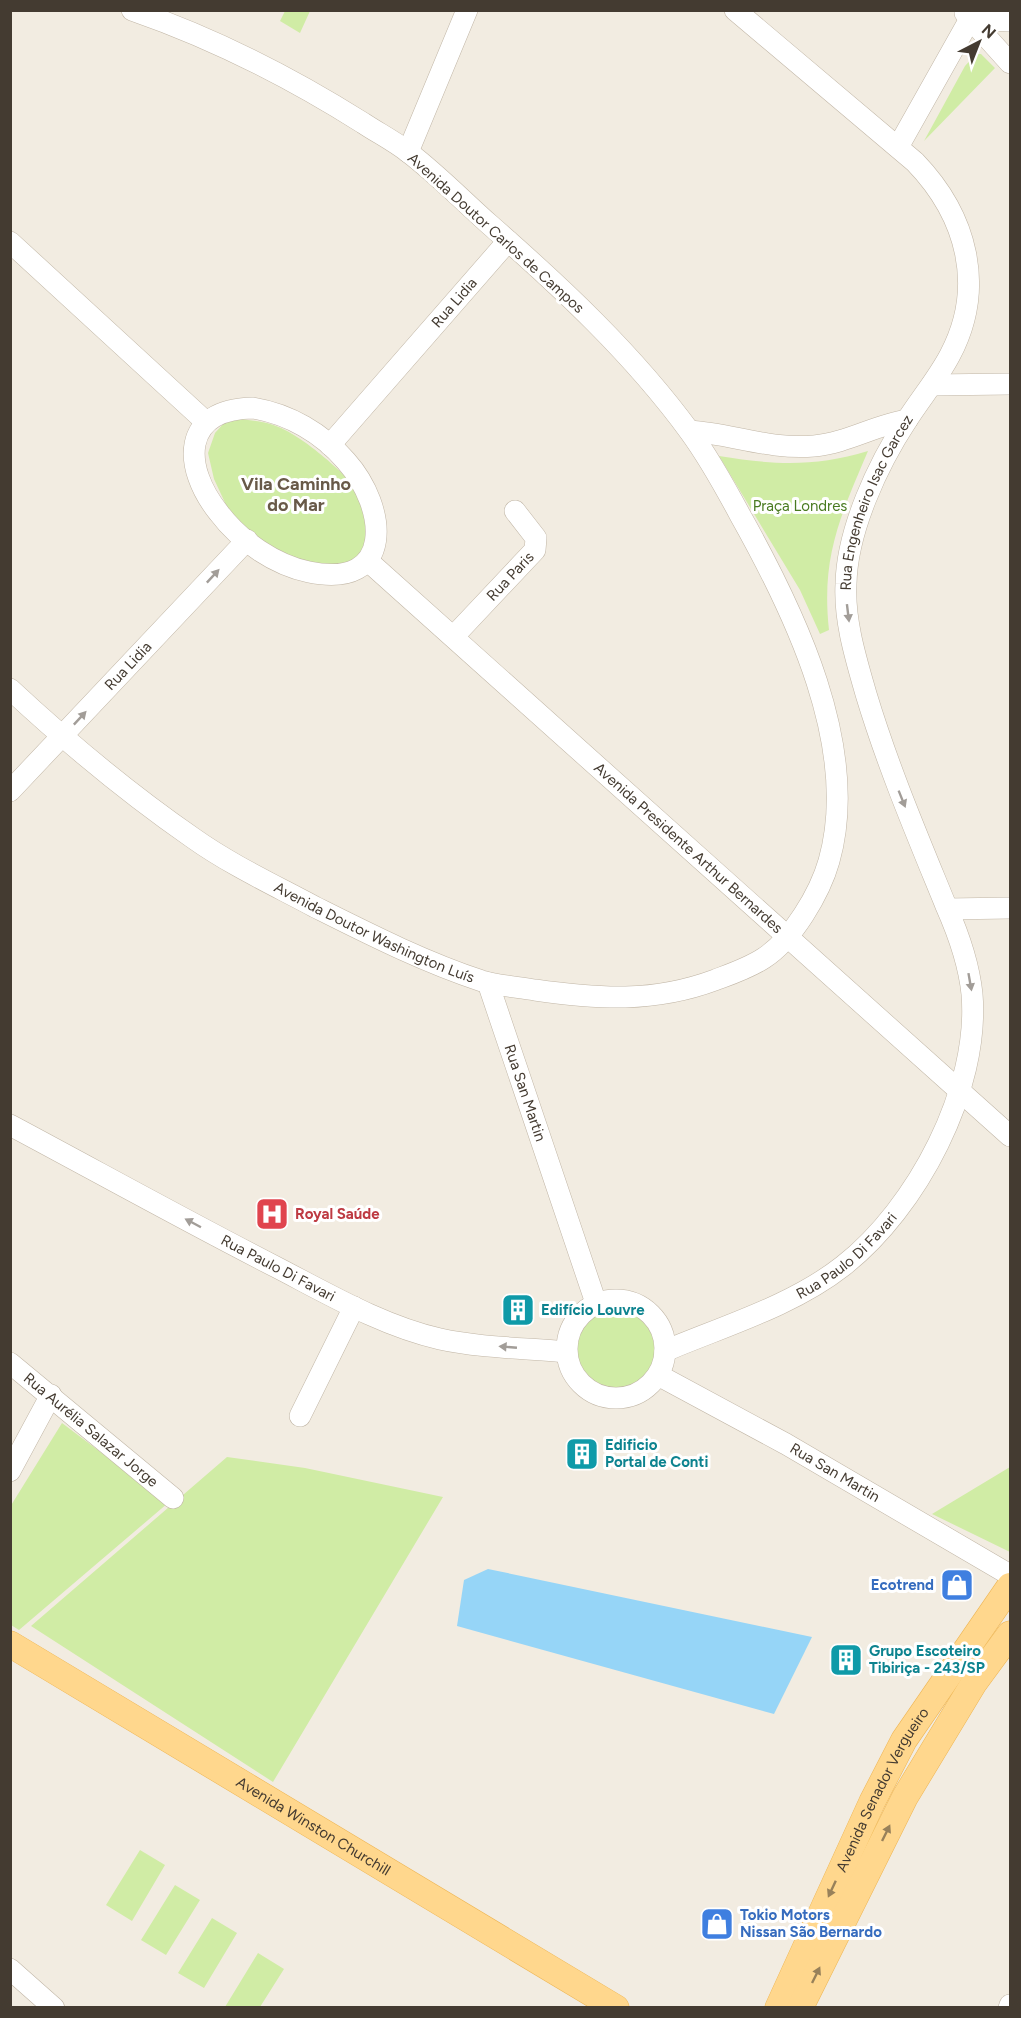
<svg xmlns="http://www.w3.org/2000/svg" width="1021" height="2018" viewBox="0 0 1021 2018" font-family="Figtree,sans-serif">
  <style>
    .green { fill: #d0eca5 }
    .water { fill: #96d5f7 }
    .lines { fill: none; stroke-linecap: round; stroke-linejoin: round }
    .minor-casing { stroke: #c1b6a6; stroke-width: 22 }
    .major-casing { stroke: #eeb553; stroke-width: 27 }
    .minor { stroke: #fff; stroke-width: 21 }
    .major { stroke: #ffd78d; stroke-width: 26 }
    .oneway { fill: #a29d98 }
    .oneway2 { fill: #98815a }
    .labels { text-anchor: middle; stroke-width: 6; stroke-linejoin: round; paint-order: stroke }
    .street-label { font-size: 15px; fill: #443b31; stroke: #fff }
    .park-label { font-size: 15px; fill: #487a20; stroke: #fff }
    .health-label { font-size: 15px; font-weight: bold; fill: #be3a42; stroke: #fff; text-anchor: start }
    .culture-label { font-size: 15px; font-weight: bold; fill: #0d838f; stroke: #fff; text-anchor: start }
    .shop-label { font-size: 15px; font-weight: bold; fill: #366cbe; stroke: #fff; text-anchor: end }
    .quarter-label { font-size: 18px; font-weight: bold; fill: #685948; stroke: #fff }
  </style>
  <rect width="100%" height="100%" fill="#f2ece1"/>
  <path class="green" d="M285,11H310L300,33L280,21Z
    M976,54H981L995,68L924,141L965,66Z
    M240,419C256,421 270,422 285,430C306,440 360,483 366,506C370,521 366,542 366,558L335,568L283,557L244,527L227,507L214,479L208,453L215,433L224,423Z
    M868,451C840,517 821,557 829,630L820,634L800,590L719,456C774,465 815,467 868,451Z
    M569 1349a46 46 0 1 1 92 0a46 46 0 1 1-92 0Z
    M62,1423L168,1503L19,1630L11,1625L10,1507Z
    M227,1457L305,1468L443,1497L273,1782L31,1626Z
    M1010,1467V1552L932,1514Z
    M140,1850L165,1865L132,1921L106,1905Z
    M175,1885L200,1900L166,1955L141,1940Z
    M212,1918L237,1933L204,1988L178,1973Z
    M258,1953L284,1969L260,2007H225Z"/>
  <path class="water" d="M488,1569L812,1637L774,1714L457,1626L464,1580Z"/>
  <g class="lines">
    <g class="minor-casing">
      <g id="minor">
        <path d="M965,13L1010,63"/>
        <path d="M898,147L970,19L1010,21"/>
        <path d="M408,152L467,10"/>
        <path d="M10,242L206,422"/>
        <path d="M932,385L1010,384"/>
        <path d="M253,408C289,414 322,433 346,461C388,508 395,590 309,572C275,565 240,541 219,513C182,467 181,409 253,408Z"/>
        <path d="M690,431C732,434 771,450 814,446C847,443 875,425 907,420"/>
        <path id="s1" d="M330,445L508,241"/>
        <path id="s2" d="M368,561L1010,1136"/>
        <path id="s3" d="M454,636L535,550L536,538L515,511"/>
        <path id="s4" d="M10,689C68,743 128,793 193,838C231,865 274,885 315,907C369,934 424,962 482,981C499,986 518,987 535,990C599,999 653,1003 715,980C731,974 749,968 764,958C792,940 820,893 829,861C861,748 794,611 740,515C725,487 709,458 690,432C633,354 561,287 489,224C462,200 437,174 408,152C394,141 378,133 363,123C290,77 213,38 132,10"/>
        <path id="s5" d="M10,791L247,540"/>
        <path d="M948,909L1010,908"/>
        <path id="s6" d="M488,983L596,1303"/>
        <path id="s7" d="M10,1125C100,1173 188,1222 278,1268C330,1295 383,1326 440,1339C481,1348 524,1348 566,1352"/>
        <circle cx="616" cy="1349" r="49"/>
        <path id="s8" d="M665,1351C724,1326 792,1306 843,1266C917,1208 980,1089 972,994C969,964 958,933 946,906C917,835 888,767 866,694C856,659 844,621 846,584C847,530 878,464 907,420C921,398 938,378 950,355C986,287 967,216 915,162L735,10"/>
        <path id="s9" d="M10,1363L173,1498"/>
        <path id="s10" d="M658,1375L786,1444L1010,1575"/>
        <path d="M300,1416L354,1307"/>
        <path d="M10,1471L51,1395"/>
        <path d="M10,1969L54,2008"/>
        <path d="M1009,2008L1010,2005"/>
      </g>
    </g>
    <g class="major-casing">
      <g id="major">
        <path id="s11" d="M10,1644L616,2008"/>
        <path id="s12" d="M778,2008L872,1802L904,1740L1010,1586"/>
        <path d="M800,2008L905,1797L974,1683L1010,1634"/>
      </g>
    </g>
    <use href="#minor" class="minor"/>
    <use href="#major" class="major"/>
  </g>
  <defs><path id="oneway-solid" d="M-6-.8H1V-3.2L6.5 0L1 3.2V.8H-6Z" transform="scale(1.5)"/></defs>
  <g class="oneway">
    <use href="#oneway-solid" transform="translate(213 576) rotate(-47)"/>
    <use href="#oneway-solid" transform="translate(848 613) rotate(83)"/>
    <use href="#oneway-solid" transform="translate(80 718) rotate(-47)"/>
    <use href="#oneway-solid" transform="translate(902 799) rotate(68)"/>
    <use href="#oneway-solid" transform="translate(970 982) rotate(80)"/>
    <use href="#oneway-solid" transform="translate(193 1223) rotate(-152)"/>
    <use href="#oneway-solid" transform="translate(508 1347) rotate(-175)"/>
  </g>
  <g class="oneway2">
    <use href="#oneway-solid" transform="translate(886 1833) rotate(-64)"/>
    <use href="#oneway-solid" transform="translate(832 1889) rotate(115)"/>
    <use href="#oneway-solid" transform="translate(816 1975) rotate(-64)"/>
  </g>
  <defs>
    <g id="hospital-square" transform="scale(1.725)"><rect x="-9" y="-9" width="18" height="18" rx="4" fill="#e0444e" stroke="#fff"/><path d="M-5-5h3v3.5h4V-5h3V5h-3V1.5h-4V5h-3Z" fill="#fff"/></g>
    <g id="building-square" transform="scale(1.725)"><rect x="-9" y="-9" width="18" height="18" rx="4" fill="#0f9aa8" stroke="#fff"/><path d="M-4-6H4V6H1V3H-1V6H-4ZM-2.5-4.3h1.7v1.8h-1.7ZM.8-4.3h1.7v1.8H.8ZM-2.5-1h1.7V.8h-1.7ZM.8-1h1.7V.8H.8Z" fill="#fff"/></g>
    <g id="shop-square" transform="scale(1.725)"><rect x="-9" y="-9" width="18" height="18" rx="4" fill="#3f7fe0" stroke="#fff"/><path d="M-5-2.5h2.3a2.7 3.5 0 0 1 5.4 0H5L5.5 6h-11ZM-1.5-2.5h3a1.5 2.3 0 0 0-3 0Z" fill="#fff"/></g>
  </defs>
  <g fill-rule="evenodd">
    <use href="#hospital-square" x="272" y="1214"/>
    <use href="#building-square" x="518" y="1310"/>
    <use href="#building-square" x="582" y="1454"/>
    <use href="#shop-square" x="957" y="1585"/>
    <use href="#building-square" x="846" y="1660"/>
    <use href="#shop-square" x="717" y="1924"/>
  </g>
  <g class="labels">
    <g class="street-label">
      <text transform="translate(496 233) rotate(42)" y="5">Avenida Doutor Carlos de Campos</text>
      <text dy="5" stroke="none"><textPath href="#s1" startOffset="189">Rua Lidia</textPath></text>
      <text dy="5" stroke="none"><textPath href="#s8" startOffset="1028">Rua Engenheiro Isac Garcez</textPath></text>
      <text dy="5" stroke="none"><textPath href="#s3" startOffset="82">Rua Paris</textPath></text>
      <text dy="5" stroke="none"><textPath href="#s5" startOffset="172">Rua Lidia</textPath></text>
      <text dy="5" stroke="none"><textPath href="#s2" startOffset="430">Avenida Presidente Arthur Bernardes</textPath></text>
      <text dy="5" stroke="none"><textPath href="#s4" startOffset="441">Avenida Doutor Washington Luís</textPath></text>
      <text dy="5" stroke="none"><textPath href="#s6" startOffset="116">Rua San Martin</textPath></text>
      <text dy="5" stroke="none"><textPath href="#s8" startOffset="207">Rua Paulo Di Favari</textPath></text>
      <text dy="5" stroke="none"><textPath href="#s7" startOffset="304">Rua Paulo Di Favari</textPath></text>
      <text dy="5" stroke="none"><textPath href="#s9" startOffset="105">Rua Aurélia Salazar Jorge</textPath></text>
      <text dy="5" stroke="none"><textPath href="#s10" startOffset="202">Rua San Martin</textPath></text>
      <text dy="5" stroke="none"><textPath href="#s12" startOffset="242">Avenida Senador Vergueiro</textPath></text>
      <text dy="5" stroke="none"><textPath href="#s11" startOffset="354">Avenida Winston Churchill</textPath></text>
    </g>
    <g class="park-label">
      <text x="800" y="511">Praça Londres</text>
    </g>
    <g class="health-label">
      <text x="295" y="1219">Royal Saúde</text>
    </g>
    <g class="culture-label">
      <text x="541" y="1315">Edifício Louvre</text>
      <text x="605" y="1450">Edificio<tspan x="605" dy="17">Portal de Conti</tspan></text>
      <text x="869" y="1656">Grupo Escoteiro<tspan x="869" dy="17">Tibiriça - 243/SP</tspan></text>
    </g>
    <g class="shop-label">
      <text x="934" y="1590">Ecotrend</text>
      <text x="740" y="1920" text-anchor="start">Tokio Motors<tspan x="740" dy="17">Nissan São Bernardo</tspan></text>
    </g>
    <g class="quarter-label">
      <text x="296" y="490">Vila Caminho<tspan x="296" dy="21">do Mar</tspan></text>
    </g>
  </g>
  <rect width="1021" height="2018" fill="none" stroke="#443b31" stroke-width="24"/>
  <g transform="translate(979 42) rotate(42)" stroke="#ffffff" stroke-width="4.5" paint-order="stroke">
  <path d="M0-4.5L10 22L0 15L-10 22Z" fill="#443b31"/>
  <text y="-9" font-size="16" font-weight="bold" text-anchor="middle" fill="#443b31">N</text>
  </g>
</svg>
